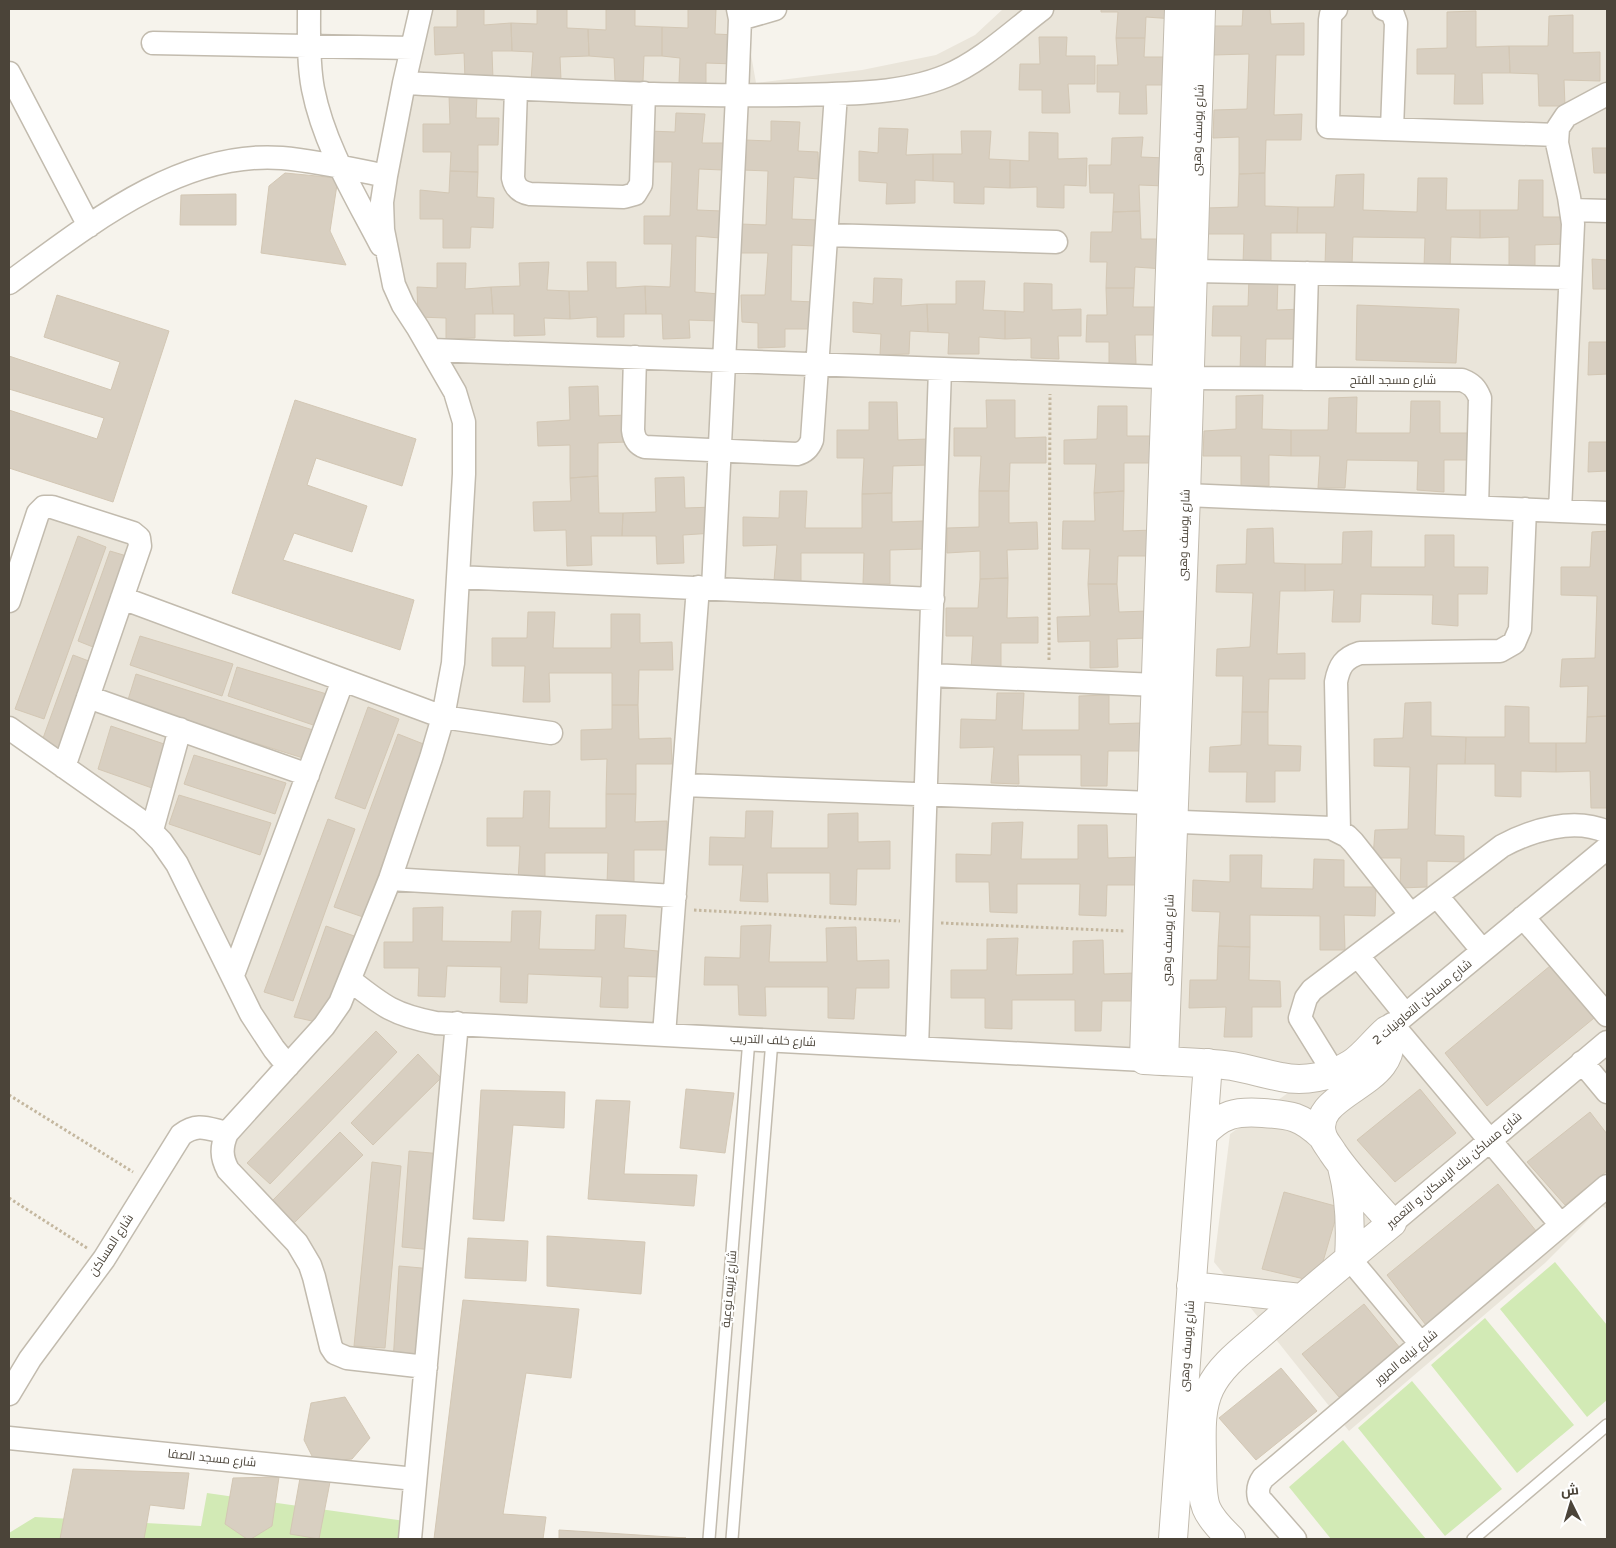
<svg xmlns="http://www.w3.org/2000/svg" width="1616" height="1548" viewBox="0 0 1616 1548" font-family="'Varela Round',Cairo,sans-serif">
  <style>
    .residential { fill: #eae5da }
    .green { fill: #d2eab5 }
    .building { fill: #d8cfc1; stroke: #d3c7b4 }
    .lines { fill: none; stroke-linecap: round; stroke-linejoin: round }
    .service-casing { stroke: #c2bbae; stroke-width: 14 }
    .minor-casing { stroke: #c2bbae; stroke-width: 25 }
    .tertiary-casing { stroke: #c2bbae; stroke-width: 30 }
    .path { stroke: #c4b79f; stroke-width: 3; stroke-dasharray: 2.5 2.5; stroke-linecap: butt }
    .service { stroke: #fff; stroke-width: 11 }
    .minor { stroke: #fff; stroke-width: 22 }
    .tertiary { stroke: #fff; stroke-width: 28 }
    .labels { text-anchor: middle; stroke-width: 4; stroke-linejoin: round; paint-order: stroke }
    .street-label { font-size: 12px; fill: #4b4439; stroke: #fff }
  </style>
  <rect width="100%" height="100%" fill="#f6f3ec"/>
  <path class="residential" d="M413,9H743L756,83L862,70L936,55L975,35L1003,9H1607V1209L1602,1206L1545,1263L1349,1431L1214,1262L1230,1134L1309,1078L1258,1084L1185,1074L462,1027L430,1372L342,1362L311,1283L220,1139L270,1066L171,867L161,848L9,731V583L38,498L147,533L126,590L439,709L457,426L372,215Z"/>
  <path class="green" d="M1555,1262L1607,1325V1400L1587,1417L1500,1309Z
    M1485,1318L1574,1425L1517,1473L1431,1365Z
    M1412,1381L1502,1489L1445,1536L1358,1428Z
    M1343,1440L1426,1539H1331L1289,1487Z
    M207,1493L405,1521L403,1539H9V1533L35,1517L201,1526Z"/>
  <path class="building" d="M457,9H484V25L511,23L512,51H492L493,80L465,79L464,53L435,55L434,27H457Z
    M537,9H567V28L588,29L589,56L560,57L561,80L531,81L533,52L512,51L511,23L537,24Z
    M606,9H635V26L662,27V56H644L643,81H615L614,58L589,56L588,29L606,30Z
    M688,9H716L715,34L736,35L734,64L706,63V85L679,83L680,58L662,56V27L688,28Z
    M1101,9H1174V19L1146,17L1145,38H1116L1118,12H1101Z
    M1243,9H1270L1271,24L1304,23V55H1276L1274,115L1302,114L1301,140H1266L1265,173L1239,174V137L1213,138L1214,110L1247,109L1249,54L1213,55L1214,26H1242Z
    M1476,11V47L1509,46L1510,73H1482L1483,104H1454L1455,74H1417V49L1447,48V12Z
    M1573,15V53L1600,52V81L1564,80L1565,106H1539L1538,74L1510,73L1509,46H1548L1549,16Z
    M1039,37H1067L1066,56H1095V84H1068L1070,113H1042V90H1019L1020,64H1040Z
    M1116,38H1145L1144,57H1173L1172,85H1146L1147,114H1119L1120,92H1097V65H1118Z
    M449,95L477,96L476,118H499L498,145H478V172L450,171L451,152H423V124H450Z
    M676,113L705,114L702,143H723V170L699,169L697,210L722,211L720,238L696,236L695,292L719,294V321L689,320L690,338L663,339L662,314H646L645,286L670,287L672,244H644V216H670L672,162H648L649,131L675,132Z
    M771,121L800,122L798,151L818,152L819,179L794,177L792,219L818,220L815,246L792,245L791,301L815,302L814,329H785V347L758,348V323L742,322L741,295H765L768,253H740V224L766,225L768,171L743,170L745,140L771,141Z
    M879,128L908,129L906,155L933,154V181L915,180V203L886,204L887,183L859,181V151L878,153Z
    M961,131H991L989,159L1010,160V188L984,187V204L954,203V182L933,181V154H962Z
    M1029,132L1058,133V159L1087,158L1086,186L1064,185V208L1037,207V187L1010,188V160L1029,161Z
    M1143,137L1141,157L1166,158L1165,186L1139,185L1140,211L1113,212L1114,193H1090L1089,165H1111L1112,138Z
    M1592,148H1607V173H1594Z
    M450,171L478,172L477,197L494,198L493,228L471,227L470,248H443V219H420V190L449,193Z
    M285,173L338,178L330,231L346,265L261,253L269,186Z
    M1265,173V206L1298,207L1297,233H1271V264H1243L1244,234H1206V208L1238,207L1239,174Z
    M1364,174L1363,210L1417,212L1418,178H1447L1446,210H1480V238L1451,237L1450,269L1424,267L1425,238L1353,237L1352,265H1325L1326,233H1297L1298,207H1334L1336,175Z
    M1519,180H1543V217H1564V244L1535,245V271L1509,270V237L1480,238V210H1518Z
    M236,194V225H180L181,195Z
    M1140,211L1141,239H1164V269L1135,267L1134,288H1106L1107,262H1090L1091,232H1112L1113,212Z
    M1592,259L1607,260V289H1593Z
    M549,262L547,290L569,291L570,319L544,318L545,335L514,336V314H493L491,287L520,286L519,263Z
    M587,262H616V288L645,286L646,314H624V337H597V317L570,319L569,291H588Z
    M437,263H466L465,289L491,287L493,314H475V338L446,339V318L418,317L417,287L437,288Z
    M874,278L902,279L901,306L927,304L928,332L910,331L909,354L880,355L881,334L853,332V302L873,304Z
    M1249,278H1278L1277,310L1303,309L1302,339H1266L1265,372H1240L1241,336H1212L1213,306H1248Z
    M956,281H985L983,310L1005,311V339L979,337V354H948L949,333L928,332L927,304H956Z
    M1024,283L1052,284V310L1081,309V336H1058L1059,359L1031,358V338L1005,339V311L1024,312Z
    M1106,288H1134L1133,307H1162V335H1135L1136,364H1109V342H1086L1087,315H1107Z
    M57,295L169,331L113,502L9,468V410L97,439L104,418L9,389V356L111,390L120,362L44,337Z
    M1357,305L1459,309L1456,363L1356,360Z
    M1589,342H1607V374L1588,375Z
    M598,386L599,416L628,415V442L598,443V476L570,478V445L538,446L537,422L570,420L569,387Z
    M1263,395L1262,429L1291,430V456L1269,455V486H1241V456H1203L1204,431L1236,429V396Z
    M1357,397L1356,433H1410L1411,401H1440V433H1473V460H1444V492L1417,490L1418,461L1347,460L1345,488H1318L1320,456H1291V430H1328L1329,398Z
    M295,400L416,439L402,486L316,458L307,485L367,506L352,552L294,533L283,560L414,600L400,650L232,593Z
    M986,400H1015V438L1046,437V463H1010L1009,491H979L981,456H954V428H987Z
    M869,402H897L898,440L929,439V465L893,466L892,493L862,494L864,458H837V430H869Z
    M1098,406H1127V436H1155V463H1124V491L1094,493L1096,464H1064V440L1097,439Z
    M1589,442H1607V471L1588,472Z
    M598,476L599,513H623L622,536H591L592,565L567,566L566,530L534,531L533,502L571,501L570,478Z
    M684,477L685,508L714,507V533L683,535L684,563L657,564L656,536H622L623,513L656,512L655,478Z
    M780,491H807L805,528H862V494L892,493V522L923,521L924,549L890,550V584H863L864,553H801V582L774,581L777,545L743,546V517L779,518Z
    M979,491H1009V523L1037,522L1038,549L1007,550L1008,578L980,579V551L947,553V528L979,527Z
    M1124,491L1123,531L1155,530V556H1118L1117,584H1088L1090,549H1062L1063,521H1095L1094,493Z
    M1273,528L1274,563L1305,564V591H1280L1277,654L1305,653V679H1269L1268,712H1242L1243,676H1216L1217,649L1250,647L1253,593L1216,592L1217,565L1246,564L1247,529Z
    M1372,531L1371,567H1425V535H1454V567H1488L1487,594H1458V626L1432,624L1433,595L1361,594L1360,622H1332L1334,590L1305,591V564H1342L1343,532Z
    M1607,531V716L1587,717L1588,686L1560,687L1562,659L1595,658L1597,596L1561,595V567H1590L1592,532Z
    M78,536L106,547L44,719L15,709Z
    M110,551L130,557L98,649L78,641Z
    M1008,578L1007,618L1038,617V643H1001V671H971L973,636H946V608H978L980,579Z
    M1088,584H1117L1119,612L1148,611V638L1117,639L1118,667L1090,668V641L1058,642L1057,617L1090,616Z
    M528,612H555L553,648H611V614H640V643L672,642L673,670H639L638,705H612V673H549L550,702H523L525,666H492V638H527Z
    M140,636L233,664L222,696L130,665Z
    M73,655L94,663L63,751L42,741Z
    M237,667L330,695L319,727L228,696Z
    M136,674L313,730L303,758L127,703Z
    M997,693H1024L1022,730H1079V696L1109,695V724L1141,723V751H1108L1107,786H1081V755H1018L1019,784L991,783L994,747L960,748L961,719L996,720Z
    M1431,702V736L1466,737L1465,764H1437L1435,835L1464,836V862L1427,861V887L1400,888L1401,858H1373L1375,830L1408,829L1410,767L1374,766V739L1403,738L1405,703Z
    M612,705H638L639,739L671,738L672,764H636V794H606L607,759L581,760V730L612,729Z
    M1505,706L1529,707V743H1556V772L1521,771V797L1495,796V764H1465L1466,737H1505Z
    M368,707L399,719L365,809L335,798Z
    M1242,712H1268V745L1301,746L1300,771H1275V802H1246L1247,772H1209L1210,747L1241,745Z
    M1607,716V808H1591L1590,771L1556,772V743H1586L1587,717Z
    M111,726L167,745L152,788L98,769Z
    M398,734L426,745L363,917L334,907Z
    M194,755L286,783L275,814L184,784Z
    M524,791H550L549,828H606V794H636L635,822L667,821L668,850H634V885H607L608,853H545V882L518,881L520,846H487V818H523Z
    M179,795L271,823L260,855L169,824Z
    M746,811H773L771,848H828V814L858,813V842L890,841V869H857L856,905L830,904V873H767L768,902L740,901L743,865H709L710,837L745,838Z
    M328,819L355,829L293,1001L264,992Z
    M1023,822L1021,859H1078V825H1107L1108,858L1140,857L1141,885H1107L1106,916L1079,915L1080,884H1017V913L990,912L989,882H956V854L991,855L992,823Z
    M1230,855H1262L1261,888L1313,889L1314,859L1344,860V887H1376L1375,916L1344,915L1345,950H1320V916L1250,915V947L1218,946L1220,912L1192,911L1193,880L1230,882Z
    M443,907L442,941L511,942L512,911H541L539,949L595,950L596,915H626L624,948L658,951L657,977L628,976V1008L600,1007L602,977L528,974L527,1003L500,1002L501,967L447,966L445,997L418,996L419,968H384V942H413V908Z
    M771,925L769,962H827L826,928L856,927L857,961L889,960V988H856L854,1019L828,1018V987H765L766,1016L739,1015L738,985H704L705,957L740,958L741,926Z
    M326,926L357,937L321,1023L294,1017Z
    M1018,938L1016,975L1073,974V941L1103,940L1104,974L1135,973L1136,1001H1102L1101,1031H1075V1000H1012V1029L985,1028V998H951V970H987V939Z
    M1218,946L1250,947L1249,980L1280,981L1281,1007H1252V1037H1224L1226,1007L1189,1008L1190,980H1217Z
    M1556,961L1599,1014L1487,1106L1445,1053Z
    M376,1031L397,1052L270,1184L247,1163Z
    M418,1054L441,1078L373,1145L351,1123Z
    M686,1089L734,1093L725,1153L680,1148Z
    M1420,1089L1456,1133L1395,1182L1357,1140Z
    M481,1090L565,1092L564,1128L513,1125L504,1221L473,1219Z
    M596,1100L630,1101L624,1174L697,1175L694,1206L588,1199Z
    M1590,1112L1607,1134V1171L1565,1205L1527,1162Z
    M340,1132L363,1155L294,1223L272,1201Z
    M409,1151L442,1154L433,1250L402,1247Z
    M372,1162L401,1166L385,1348L354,1346Z
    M1498,1184L1541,1237L1429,1329L1387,1275Z
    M1284,1192L1339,1207L1317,1282L1262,1269Z
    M547,1236L645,1242L641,1294L547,1286Z
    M468,1238L528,1241L526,1281L465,1278Z
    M399,1266L433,1269L424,1365L393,1362Z
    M463,1300L579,1309L571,1378L526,1373L503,1514L546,1517L543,1539H434Z
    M1364,1304L1400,1348L1339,1397L1302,1354Z
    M1281,1368L1317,1411L1256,1460L1219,1418Z
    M345,1397L370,1438L352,1459L315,1462L304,1440L311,1403Z
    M73,1469L189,1473L184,1509L150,1505L144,1539H60Z
    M279,1477L272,1526L251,1539H247L225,1524L233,1478Z
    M300,1478L330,1482L319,1539L290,1534Z
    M559,1530L686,1538L559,1539Z"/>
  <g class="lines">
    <g class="service-casing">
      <path id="service" d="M709,1539L749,1039
        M732,1539L772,1040
        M1473,1539L1607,1425"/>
    </g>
    <g class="minor-casing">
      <path id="minor" d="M309,9C309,35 308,63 313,89C324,145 355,195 381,245
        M421,9L404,83L386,176L382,202L383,230L394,285L403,305L418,328L455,392L464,422V474L453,663L443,717L431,758L390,879L340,1003L324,1026L227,1133C221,1147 221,1157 228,1170L297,1243L310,1265L314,1277L331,1347L335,1353L347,1358L426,1367
        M1336,9L1331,14L1330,20L1328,127L1557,135
        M1384,9L1392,12L1396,23L1392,129
        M740,19L775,9
        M153,43L412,48
        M9,73L89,226
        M404,83C533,89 661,97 790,95C840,94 900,95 946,76C979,63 1013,31 1042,9
        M516,89L513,178C515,188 520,192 530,194L624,197L635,194L641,184L644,93
        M1572,210L1607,211
        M827,235L1056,242
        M1194,271L1570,278
        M9,283C87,226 180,150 282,158C317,161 352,169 386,176
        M432,350L1188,378L1462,380C1472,384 1476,388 1480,398L1477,507
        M635,357L633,430C634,439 637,444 645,447L797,454C805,452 809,448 812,440L836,94
        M1304,379L1307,273
        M1186,495L1607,513
        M1560,511L1573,224L1569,197L1557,143L1558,128L1566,116L1607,94
        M458,577L933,599
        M713,588L737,96L740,19L738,9
        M122,598L443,717L551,733
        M9,601L38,513L44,507H52L133,533L139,538L140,546L64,767
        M930,675L1156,685
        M88,697L308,775
        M9,728L141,821L161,841L177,864L251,1014L274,1049L288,1066
        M683,785L1151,803
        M1157,821L1331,828L1347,836L1353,842L1411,915
        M152,830L180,729
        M1339,831L1336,682C1339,666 1344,658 1360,653L1500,651L1514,643L1520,629L1525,509
        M390,879L675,896
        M1437,896L1482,950
        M1523,917L1607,1015
        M1358,956L1405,1014
        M233,975L343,680
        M350,980C383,1006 394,1015 436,1023L1144,1060
        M1392,1024L1561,1225
        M1387,1030L1607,848
        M664,1035L698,587
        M917,1048L940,369
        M1582,1062L1607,1092
        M1334,1073L1300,1018L1306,998L1312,990L1502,846C1532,830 1574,817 1607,832
        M1392,1223L1607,1042
        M1349,1258L1421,1344
        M9,1394L30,1359L104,1259L181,1135C198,1122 208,1129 227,1133
        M9,1438L415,1479
        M410,1539L457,1023
        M1295,1539L1259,1498C1257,1490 1258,1485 1263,1478L1607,1186"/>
    </g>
    <g class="tertiary-casing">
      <path id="tertiary" d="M1179,9L1151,820L1144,1060C1174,1062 1203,1062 1232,1066C1249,1069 1265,1074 1281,1077C1304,1082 1330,1077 1351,1064C1364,1056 1375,1040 1387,1030C1407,1085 1305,1091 1323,1137C1325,1142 1330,1148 1333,1153C1350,1178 1372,1200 1392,1223C1348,1259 1305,1295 1262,1333C1244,1349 1221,1365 1210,1388C1199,1411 1202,1437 1202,1462C1203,1504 1200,1509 1231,1539
        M1164,1061L1186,495L1201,9
        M1203,1134C1222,1114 1236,1111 1263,1113C1291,1115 1301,1116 1322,1136
        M1342,1167C1350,1197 1351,1227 1349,1258
        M1191,1286L1301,1298
        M1173,1539L1208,1063"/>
    </g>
    <path class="path" d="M1049,660L1050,394
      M694,910L900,921
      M941,923L1125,931
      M9,1095L133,1172
      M9,1198L87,1248"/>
    <use href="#service" class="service"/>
    <use href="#minor" class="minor"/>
    <use href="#tertiary" class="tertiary"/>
  </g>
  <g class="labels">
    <g class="street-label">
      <text transform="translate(1198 130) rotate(-88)" y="4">شارع يوسف وهبى</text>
      <text x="1393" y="384">شارع مسجد الفتح</text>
      <text transform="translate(1184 535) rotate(-88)" y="4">شارع يوسف وهبى</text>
      <text transform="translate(1168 940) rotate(-88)" y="4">شارع يوسف وهبى</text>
      <text transform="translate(1422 1002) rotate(-40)" y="4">شارع مساكن التعاونيات 2</text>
      <text transform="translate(773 1040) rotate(3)" y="4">شارع خلف التدريب</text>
      <text transform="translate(1454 1170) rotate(-40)" y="4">شارع مساكن بنك الإسكان و التعمير</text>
      <text transform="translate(111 1245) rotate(-57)" y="4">شارع المساكن</text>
      <text transform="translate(729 1289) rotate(-85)" y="4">شارع تربيه نوعية</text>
      <text transform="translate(1187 1346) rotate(-86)" y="4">شارع يوسف وهبى</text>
      <text transform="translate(1406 1357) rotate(-40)" y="4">شارع نيابه المرور</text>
      <text transform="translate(212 1458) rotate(6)" y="4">شارع مسجد الصفا</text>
    </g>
  </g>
  <rect width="1616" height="1548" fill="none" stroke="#4b4439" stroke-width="20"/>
  <g transform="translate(1571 1503) rotate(355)" stroke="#ffffff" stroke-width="4" paint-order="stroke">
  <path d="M0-4L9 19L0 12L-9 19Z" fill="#4b4439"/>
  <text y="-8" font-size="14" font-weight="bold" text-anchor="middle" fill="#4b4439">ش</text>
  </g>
</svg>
